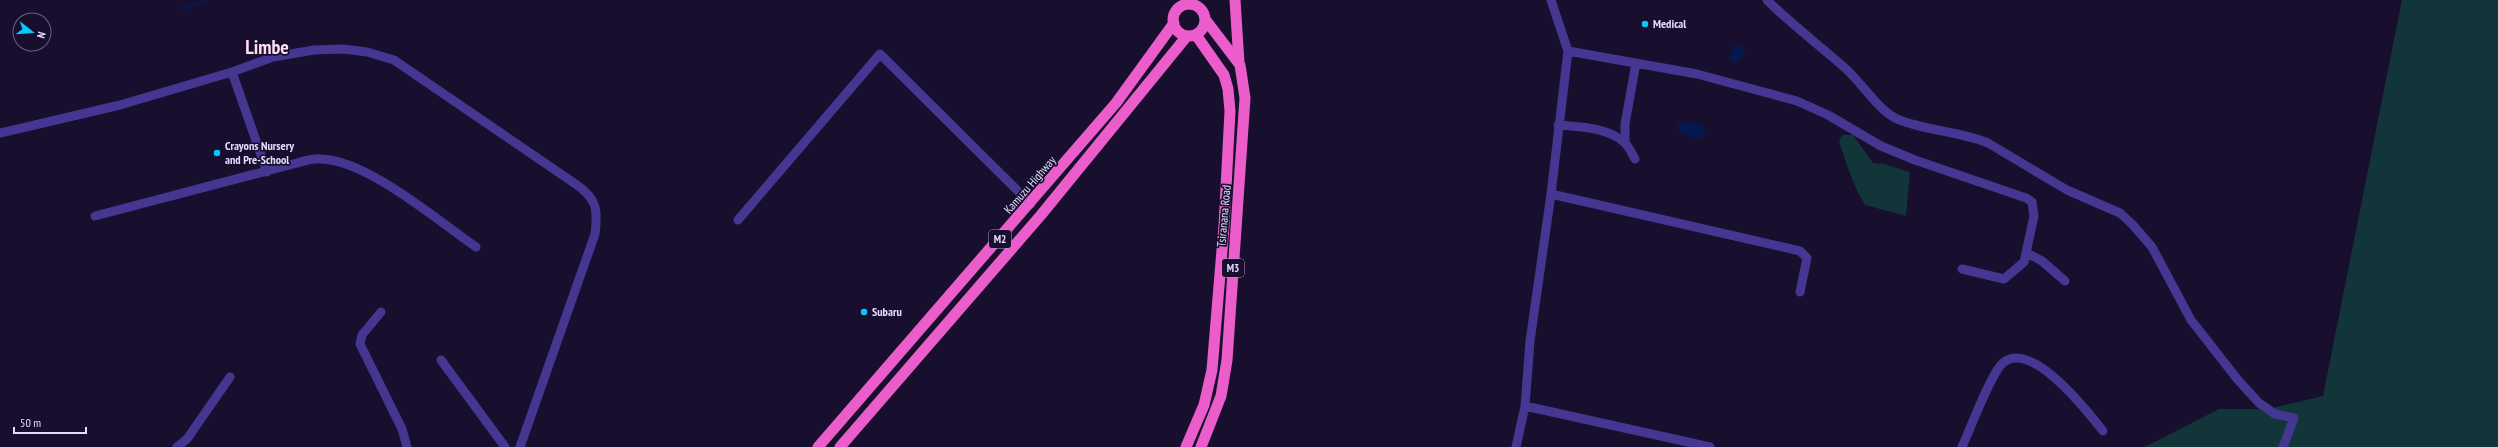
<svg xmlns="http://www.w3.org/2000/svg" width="2498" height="447" viewBox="0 0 2498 447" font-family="'PT Sans Narrow',sans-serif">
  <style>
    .green { fill: #123539 }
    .water { fill: #061850 }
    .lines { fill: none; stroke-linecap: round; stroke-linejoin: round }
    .stream { stroke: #061850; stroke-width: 3 }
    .minor { stroke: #453691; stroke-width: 9 }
    .trunk { stroke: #eb5dca; stroke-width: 11 }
    .poi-dot { fill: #08c9ff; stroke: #180f2e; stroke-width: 1.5 }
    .labels { text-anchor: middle; stroke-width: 3.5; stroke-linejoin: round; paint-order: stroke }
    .shield { fill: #180f2e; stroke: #a79ec0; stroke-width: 1 }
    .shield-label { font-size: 11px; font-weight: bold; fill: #e4dcff }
    .poi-label { font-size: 12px; font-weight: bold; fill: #e4dcff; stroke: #180f2e; text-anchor: start }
    .street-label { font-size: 12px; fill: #e4dcff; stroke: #180f2e }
    .town-label { font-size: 20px; font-weight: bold; fill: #ffdeef; stroke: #180f2e }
  </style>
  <rect width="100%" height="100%" fill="#180f2e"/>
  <path class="green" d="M2402,0H2498V447H2145L2219,409H2268L2323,396Z
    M1842,135H1853L1873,163L1884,164L1910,172L1906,216L1865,205C1853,185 1846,163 1839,141Z"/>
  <path class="water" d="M1737,44L1746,49L1736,64L1728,59Z
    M1684,121L1703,126L1706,133L1700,139L1682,134L1676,126Z"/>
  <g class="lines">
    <path class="stream" d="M183,8L204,0"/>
    <path class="minor" d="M1767,0C1792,25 1819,45 1845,68C1861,82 1878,110 1897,119C1926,131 1959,131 1988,143L2067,190L2120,213L2132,224L2152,247L2191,320L2238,380L2259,403L2268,409L2275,414L2294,418L2283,447
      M1568,51L1697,74L1797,101L1828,115L1881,146L1915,160L2026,198L2032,202L2034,216L2024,262L2004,279L1962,269
      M232,72L267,172
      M1558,125C1578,127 1609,127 1625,143C1629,147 1632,154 1635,159
      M0,133L120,105L232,72L273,57L314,50L343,49L367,52L394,60L577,185C597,199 598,210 595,234L520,447
      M1625,142V124L1636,63
      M1551,194L1800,251L1807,258L1800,292
      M95,216L297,163C304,161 313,158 321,159C367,160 437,220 476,247
      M738,220L880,54L1031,204
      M2027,253L2042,261L2065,281
      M381,312L362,335L360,344L402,429L407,447
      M441,360L505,447
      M1525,406L1710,447
      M177,447L187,439L230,377
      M1516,447L1525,406L1530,341L1551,194L1568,51L1551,0
      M1962,447C1970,430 1992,370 2004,362C2033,341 2088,412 2103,431"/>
    <path class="trunk" d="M1235,0L1239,63
      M1173 20a16 16 0 1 1 32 0a16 16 0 1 1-32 0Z
      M818,447L1116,103L1174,23
      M840,447L1041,215L1187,36
      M1186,447L1204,405L1212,370L1224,226L1230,111L1228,89L1224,75L1196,35
      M1201,447L1221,396L1227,360L1245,98L1240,65L1205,19"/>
  </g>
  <g class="poi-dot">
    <circle cx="1645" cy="24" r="4"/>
    <circle cx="217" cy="153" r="4"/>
    <circle cx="864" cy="312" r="4"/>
  </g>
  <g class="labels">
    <g class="shield">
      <rect x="989" y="230" width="22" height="18" rx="3"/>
      <rect x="1222" y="259" width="22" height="18" rx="3"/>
    </g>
    <g class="shield-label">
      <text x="1000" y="243">M2</text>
      <text x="1233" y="272">M3</text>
    </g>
    <g class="poi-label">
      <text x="1653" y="28">Medical</text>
      <text x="225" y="150">Crayons Nursery<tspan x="225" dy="14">and Pre-School</tspan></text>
      <text x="872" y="316">Subaru</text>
    </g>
    <g class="street-label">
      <text transform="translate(1030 185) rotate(-49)" y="4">Kamuzu Highway</text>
      <text transform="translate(1224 216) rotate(-85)" y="4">Tsiranana Road</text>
    </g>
    <g class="town-label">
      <text x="267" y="54">Limbe</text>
    </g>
  </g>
  <g transform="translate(32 32) rotate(107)"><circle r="19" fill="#180f2e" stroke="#6a6182"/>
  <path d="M0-3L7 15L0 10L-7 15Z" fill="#08c9ff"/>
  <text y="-6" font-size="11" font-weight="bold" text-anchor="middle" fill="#e4dcff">N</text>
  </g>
  <path d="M14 427v6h72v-6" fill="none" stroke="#e4dcff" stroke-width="2"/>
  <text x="20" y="427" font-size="12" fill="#e4dcff" stroke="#180f2e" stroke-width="3" paint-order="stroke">50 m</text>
</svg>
